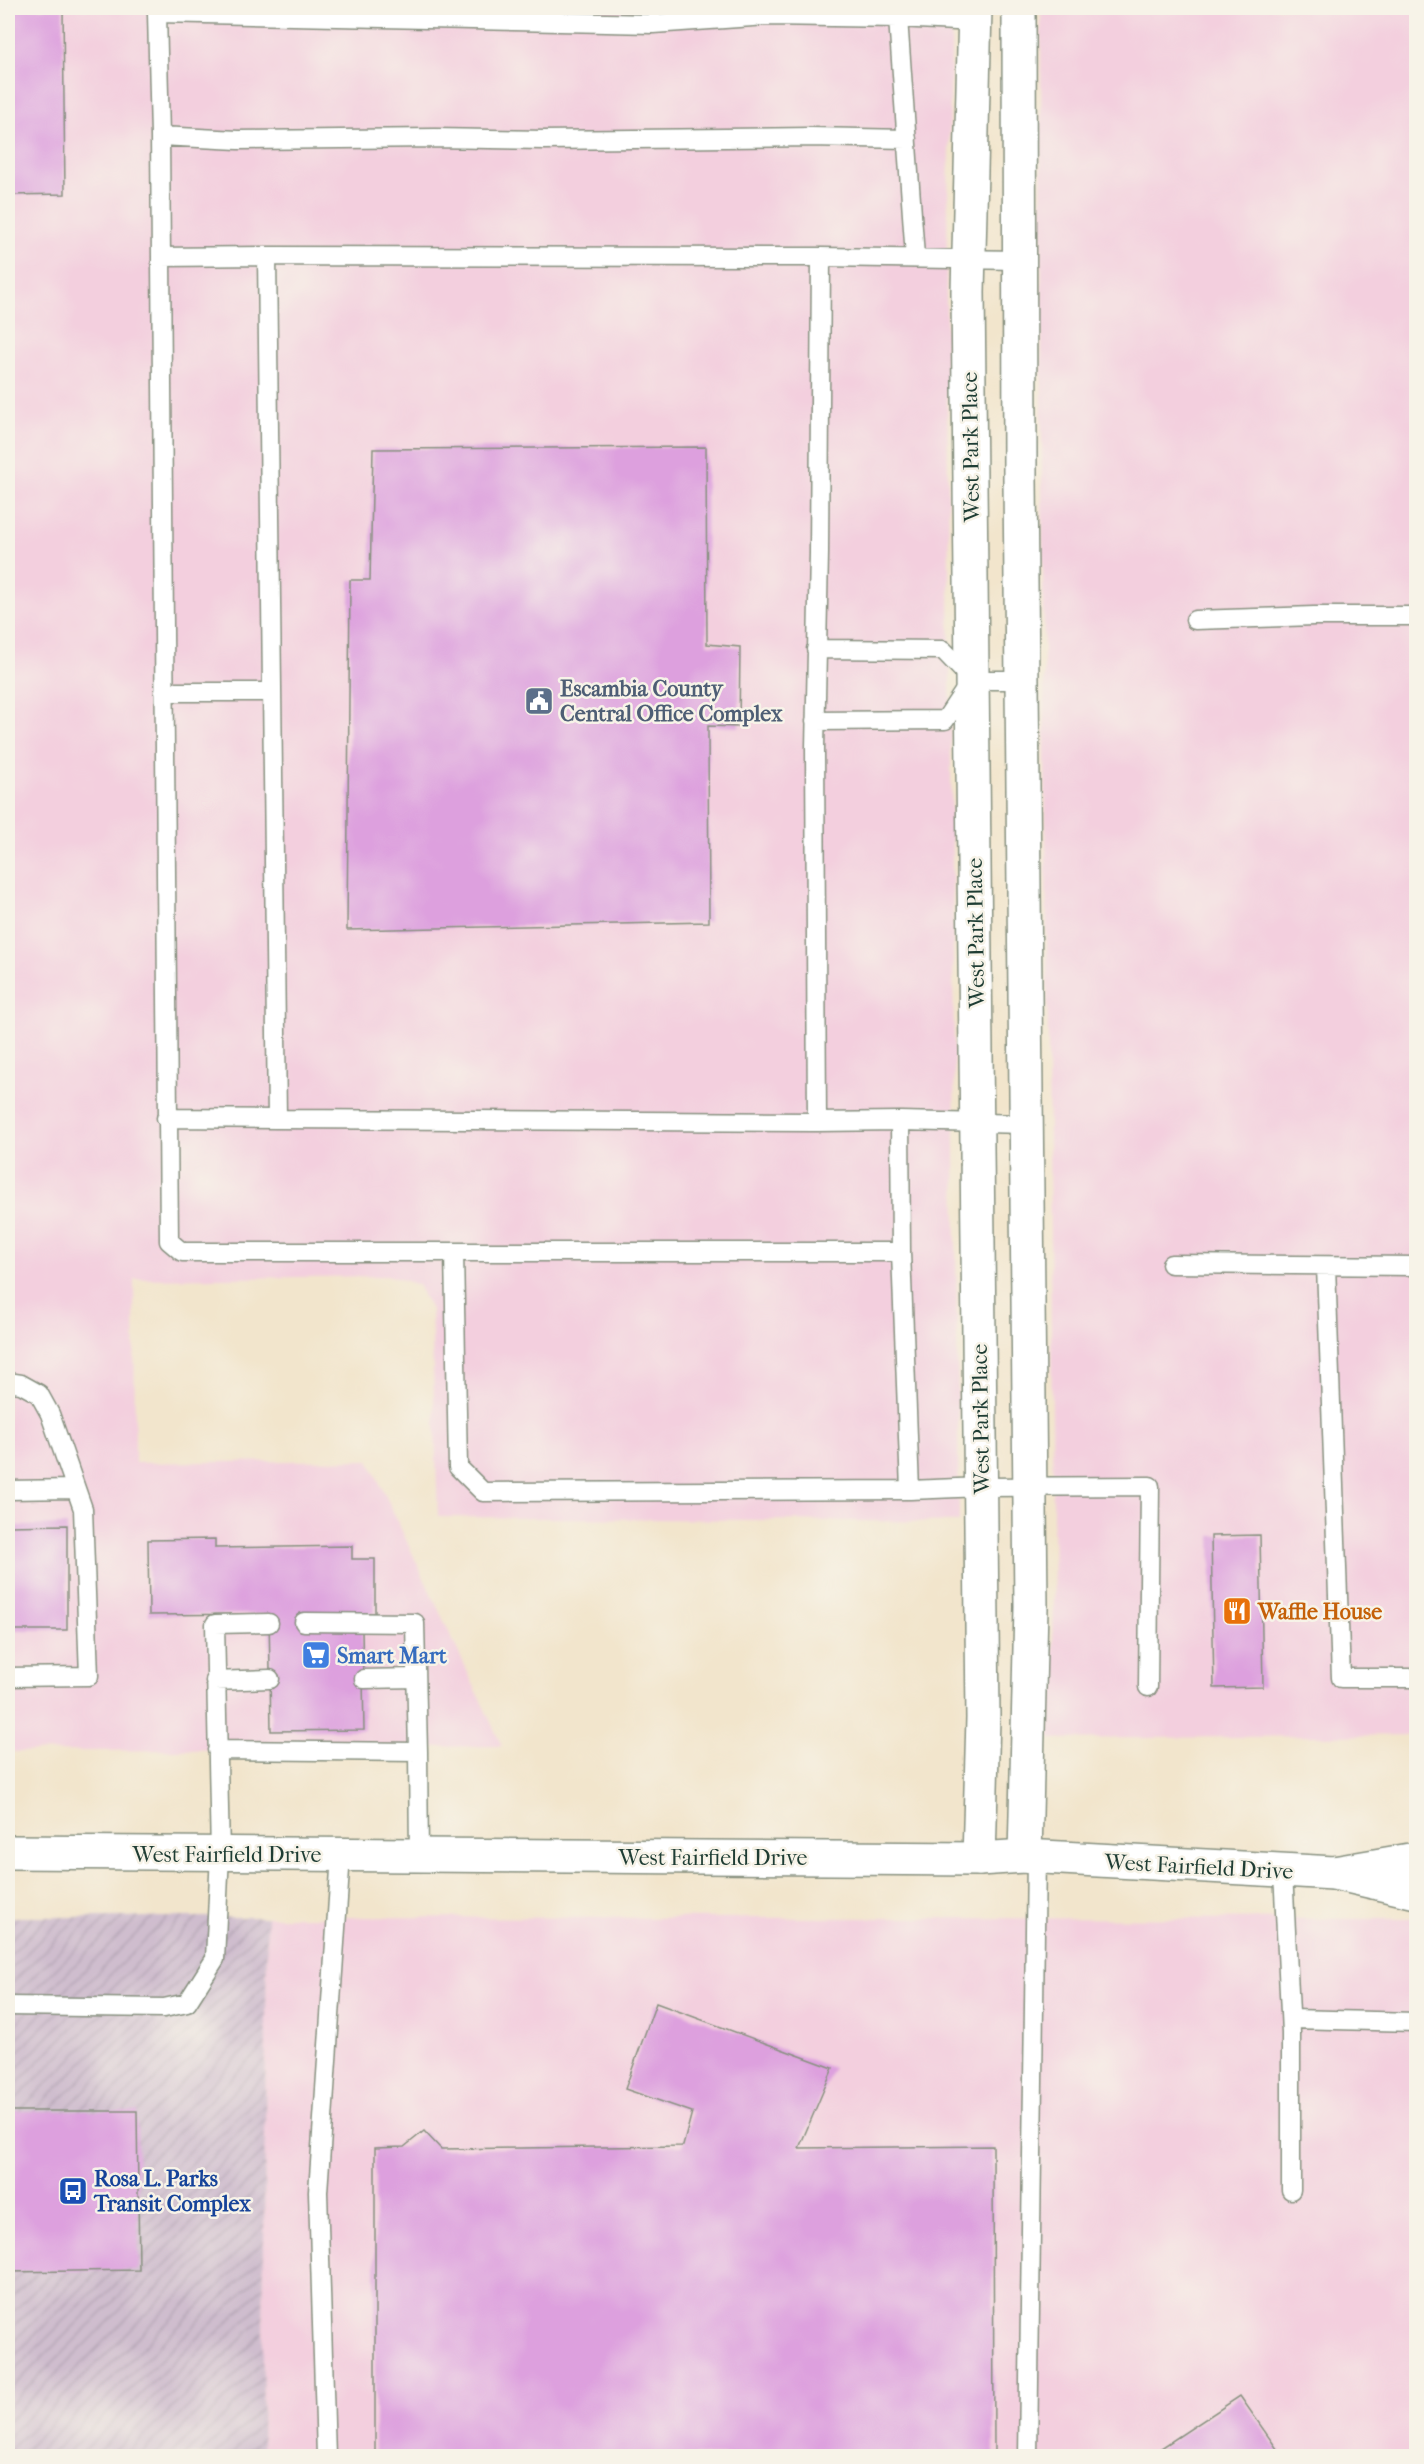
<svg xmlns="http://www.w3.org/2000/svg" width="1424" height="2464" viewBox="0 0 1424 2464" font-family="'IM FELL French Canon',serif">
  <style>
    .built { fill: #f3cfde }
    .industrial { fill: url(#industrial-furrows) }
    .building { fill: #dda0de }
    .lines { fill: none; stroke-linecap: round; stroke-linejoin: round }
    .service-casing { stroke: #889180; stroke-width: 21 }
    .minor-casing { stroke: #889180; stroke-width: 36 }
    .secondary-casing { stroke: #889180; stroke-width: 36 }
    .primary-casing { stroke: #889180; stroke-width: 36 }
    .service { stroke: #fff; stroke-width: 18 }
    .minor { stroke: #fff; stroke-width: 33 }
    .secondary { stroke: #fff; stroke-width: 33 }
    .primary { stroke: #fff; stroke-width: 33 }
    .labels { text-anchor: middle; stroke-width: 5; stroke-linejoin: round; paint-order: stroke }
    .street-label { font-size: 22px; fill: #1f3d34; stroke: #f7f3e8 }
    .service-label { font-size: 22px; font-weight: bold; fill: #4e5e75; stroke: #f7f3e8; text-anchor: start }
    .food-label { font-size: 22px; font-weight: bold; fill: #c56008; stroke: #f7f3e8; text-anchor: start }
    .shop-label { font-size: 22px; font-weight: bold; fill: #366cbe; stroke: #f7f3e8; text-anchor: start }
    .transit-label { font-size: 22px; font-weight: bold; fill: #164399; stroke: #f7f3e8; text-anchor: start }
  </style>
  <defs>
    <pattern id="industrial-furrows" width="10" height="10" patternUnits="userSpaceOnUse" patternTransform="scale(1.5)"><rect width="10" height="10" fill="#cfbdce"/><path d="M-1 1l2-2M0 10L10 0M9 11l2-2" fill="none" stroke="#b1a3b2"/></pattern>
  </defs>
  <rect width="100%" height="100%" fill="#f7f3e8"/>
  <filter id="ink" filterUnits="userSpaceOnUse"><feTurbulence type="fractalNoise" baseFrequency=".0167" numOctaves="2"/><feDisplacementMap in="SourceGraphic" scale="12" xChannelSelector="R" yChannelSelector="G"/><feConvolveMatrix kernelMatrix="1 2 1 2 8 2 1 2 1" color-interpolation-filters="sRGB"/></filter>
  <filter id="wash" filterUnits="userSpaceOnUse"><feTurbulence type="fractalNoise" baseFrequency=".008" numOctaves="4" result="noise"/><feDisplacementMap in="SourceGraphic" scale="24" xChannelSelector="R" yChannelSelector="G"/><feGaussianBlur stdDeviation="1.35" result="paint"/><feColorMatrix in="noise" values="0 0 0 0 0 0 0 0 0 0 0 0 0 0 0 0 0 1.4 0 .05"/><feComposite in="paint" operator="in"/></filter>
  <g filter="url(#wash)">
    <rect width="100%" height="100%" fill="#f2e5cc"/>
    <path class="built" d="M8,8H952L946,292L959,1522L438,1517L431,1310L418,1285L391,1276L134,1279L135,1463L369,1460L502,1746L8,1752Z
      M1041,8H1416V1735L1050,1739L1054,1608L1042,479Z
      M267,1917L1416,1919V2456H262Z"/>
    <path class="industrial" d="M8,1917H267L262,2456H8Z"/>
    <g id="blocks">
      <path class="building" d="M8,8H63L65,194L8,195Z
        M706,447L707,644L740,647L739,727L708,726L709,922L347,930L350,580H370L373,449Z
        M67,1525V1630H8V1526Z
        M1260,1535L1263,1687L1214,1688L1211,1536Z
        M215,1539V1548L352,1546V1559H375V1613L304,1614L362,1630L364,1730L271,1731L269,1614L149,1615L148,1540Z
        M656,2003L833,2068L799,2148L993,2146L994,2456H375V2148L404,2147L424,2131L441,2149L683,2146L692,2112L625,2089Z
        M8,2111H137L139,2270L8,2272Z
        M1240,2396L1282,2456H1149Z"/>
    </g>
  </g>
  <g filter="url(#ink)">
    <use href="#blocks" fill-opacity="0" stroke="#889180" stroke-width="1.5"/>
    <g class="lines">
      <g class="service-casing">
        <path id="service" d="M157,8V13L653,24L767,16L898,18
          M157,13L160,136L238,140L435,138L544,140L811,137L907,139
          M160,136L169,1241L182,1252H901
          M267,256L821,257
          M161,257L267,256L277,1119L166,1118
          M915,257L898,18L975,22
          M1195,620L1314,616H1416
          M816,649L943,650L972,680H1023
          M164,692H272
          M815,721L945,720L969,684
          M277,1119L817,1122
          M900,1121L817,1122L815,748L819,553L821,257L1019,260
          M1026,1124L900,1121L901,1252L910,1490L981,1487L1150,1486L1148,1687
          M454,1252L458,1467L483,1492L910,1490
          M1171,1264L1416,1266
          M1326,1266L1341,1678H1416
          M8,1382L21,1384L39,1394L50,1414L83,1509L89,1676L8,1677
          M8,1490L75,1489
          M364,1679L416,1678
          M215,1681L270,1679
          M217,1750L418,1752L415,1623L304,1622
          M418,1752L419,1856
          M1283,1871L1291,2033V2190
          M8,2006L164,2008L187,2003L215,1959L220,1854L215,1624L269,1623
          M1291,2019L1416,2022
          M326,2456L318,2192L341,1855
          M1028,2456L1036,1856"/>
      </g>
      <g class="minor-casing">
        <path id="minor" d="M975,8L968,292L983,1718L979,1859
          M1019,8L1020,479L1031,1607L1025,1856"/>
      </g>
      <g class="secondary-casing">
        <path id="secondary" d="M1334,1873L1416,1892"/>
      </g>
      <g class="primary-casing">
        <path id="primary" d="M8,1852L979,1859L1025,1856L1334,1873L1416,1859"/>
      </g>
      <use href="#service" class="service"/>
      <use href="#minor" class="minor"/>
      <use href="#secondary" class="secondary"/>
      <use href="#primary" class="primary"/>
    </g>
  </g>
  <defs>
    <g id="civic-square" transform="scale(1.5)"><rect x="-9" y="-9" width="18" height="18" rx="4" fill="#5c6f8a" stroke="#f7f3e8"/><path d="M-.6-6.5H3V-4.5H.6V-3L4-1V1h2V6H-6V1h2V-1L-.6-3ZM-1.2 2.5V6h2.4V2.5Z" fill="#fff"/></g>
    <g id="restaurant-square" transform="scale(1.5)"><rect x="-9" y="-9" width="18" height="18" rx="4" fill="#e8710a" stroke="#f7f3e8"/><path d="M-5-6h1v4h1v-4h1v4h1v-4h1v5L-1.5 .5V6h-2V.5L-5-1ZM5-6V6H3V1.5H1.5Q1.5-4 5-6Z" fill="#fff"/></g>
    <g id="supermarket-square" transform="scale(1.5)"><rect x="-9" y="-9" width="18" height="18" rx="4" fill="#3f7fe0" stroke="#f7f3e8"/><path d="M-6-5.5h2.5l.6 2H6L4.5 2H-2.5L-4.4-4H-6ZM-1.5 3.2a1.3 1.3 0 1 0 .1 0ZM3 3.2a1.3 1.3 0 1 0 .1 0Z" fill="#fff"/></g>
    <g id="bus-square" transform="scale(1.5)"><rect x="-9" y="-9" width="18" height="18" rx="4" fill="#1a4fb4" stroke="#f7f3e8"/><path d="M-5-6H5V4H4V6H2V4H-2V6H-4V4H-5ZM-3.5-4V0h7V-4ZM-3.5 1.2v1.5H-2V1.2ZM2 1.2v1.5H3.5V1.2Z" fill="#fff"/></g>
  </defs>
  <g fill-rule="evenodd">
    <use href="#civic-square" x="539" y="701"/>
    <use href="#restaurant-square" x="1237" y="1611"/>
    <use href="#supermarket-square" x="316" y="1655"/>
    <use href="#bus-square" x="73" y="2191"/>
  </g>
  <g class="labels">
    <g class="street-label">
      <text transform="translate(970 447) rotate(-91)" y="8">West Park Place</text>
      <text transform="translate(975 933) rotate(-91)" y="8">West Park Place</text>
      <text transform="translate(980 1419) rotate(-91)" y="8">West Park Place</text>
      <text x="227" y="1862">West Fairfield Drive</text>
      <text x="713" y="1865">West Fairfield Drive</text>
      <text transform="translate(1199 1866) rotate(3)" y="8">West Fairfield Drive</text>
    </g>
    <g class="service-label">
      <text x="560" y="696">Escambia County<tspan x="560" dy="25">Central Office Complex</tspan></text>
    </g>
    <g class="food-label">
      <text x="1258" y="1619">Waffle House</text>
    </g>
    <g class="shop-label">
      <text x="337" y="1663">Smart Mart</text>
    </g>
    <g class="transit-label">
      <text x="94" y="2186">Rosa L. Parks<tspan x="94" dy="25">Transit Complex</tspan></text>
    </g>
  </g>
  <rect width="1424" height="2464" fill="none" stroke="#f7f3e8" stroke-width="30"/>
</svg>
